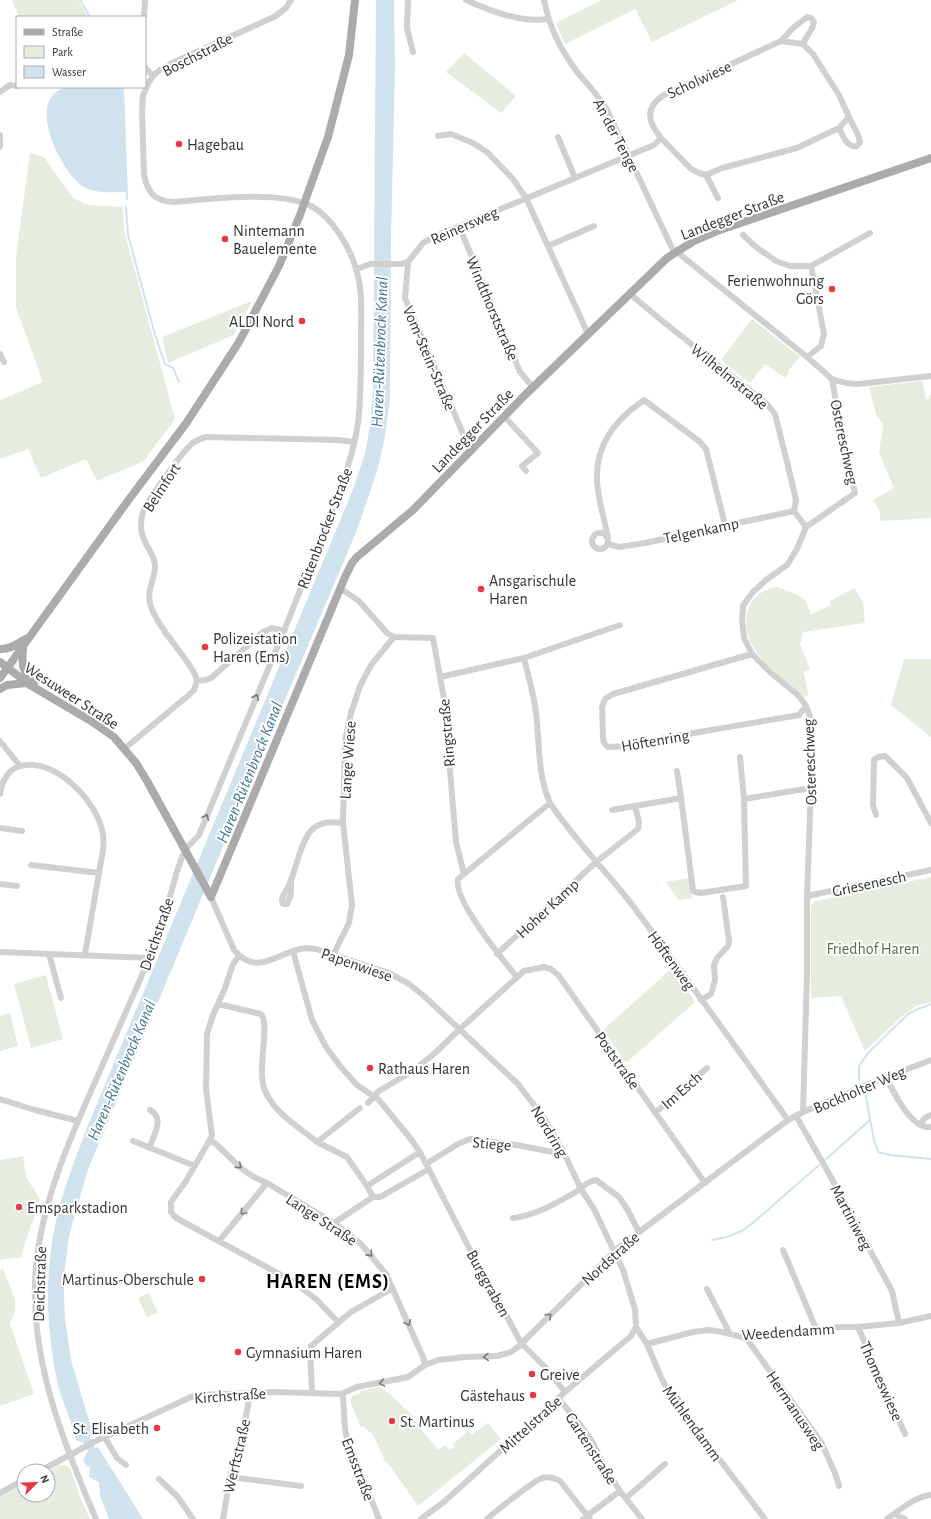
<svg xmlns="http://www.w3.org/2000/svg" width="931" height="1519" viewBox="0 0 931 1519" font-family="'Alegreya Sans',sans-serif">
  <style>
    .green { fill: #e6ecdf }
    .water { fill: #cfe2ee }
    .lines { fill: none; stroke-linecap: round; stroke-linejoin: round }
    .stream { stroke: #cfe2ee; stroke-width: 2 }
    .minor { stroke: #d0d0d0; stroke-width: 6 }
    .major { stroke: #ababab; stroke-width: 8 }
    .oneway { stroke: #7a7a7a }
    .poi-dot { fill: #e63946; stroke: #fff; stroke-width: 1.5 }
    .labels { text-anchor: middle; stroke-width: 4; stroke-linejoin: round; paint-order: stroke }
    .street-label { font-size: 16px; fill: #333; stroke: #fff }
    .poi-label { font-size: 16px; fill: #333; stroke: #fff; text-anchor: start }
    .park-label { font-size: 16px; fill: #56703f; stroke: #fff }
    .water-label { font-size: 17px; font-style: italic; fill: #3f7597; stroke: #fff }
    .district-label { font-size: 20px; font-weight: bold; letter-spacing: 1px; fill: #000; stroke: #fff }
  </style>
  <rect width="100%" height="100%" fill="#fff"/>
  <path class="green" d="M12,0H78L88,17H19Z
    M602,0H738L652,42L635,9L565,44L556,23Z
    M464,53L516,96L501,113L446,72Z
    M30,153L44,157L73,198L88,205L123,207L124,230L175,419L144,461L97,481L86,459L41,478L28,449L0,459V400L43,382L16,307V257Z
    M252,301L234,335L168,363L162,337Z
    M752,319L800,357L788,371L789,373L785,378L765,364L750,383L721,360Z
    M922,381L926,399H929V395H931V518L880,521V511L873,500L894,488L879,453L883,424L876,415L869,387Z
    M777,587L797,595L805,600L811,614L831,605L830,601L854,588L863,602L865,623L803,632L800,644L810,669L804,672L808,695L805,697C781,677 739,650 747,613C752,595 761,591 777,587Z
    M904,659H931V737L891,705Z
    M931,877V1002L916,1006L902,1016L865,1051L841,996L811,998V905L816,901Z
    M689,878L693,898L678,900L666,882Z
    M672,968L695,1002L626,1063L603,1030Z
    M46,975L63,1039L31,1048L14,984Z
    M10,1013L18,1046L0,1051V1016Z
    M23,1156L26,1177L40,1199C35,1219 25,1237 22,1257L0,1260V1160Z
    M3,1269L15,1299V1311L10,1324L34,1394L0,1406V1270Z
    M149,1293L158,1312L147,1317L138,1298Z
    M379,1387L385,1390L412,1415L413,1419L438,1450L445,1445L450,1450L455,1447L452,1445L468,1431L472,1435L488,1423L501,1439L418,1506L388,1463H386L373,1435L363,1426L361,1427L350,1401L352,1396L361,1393L360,1391Z
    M59,1465H65L70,1468L81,1499L90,1519H0V1497L24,1484V1495H48V1471Z"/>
  <path class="water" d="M376,0H394L395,66L391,239L390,400L384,442L377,471L357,530L229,832L87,1172L69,1236L64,1275V1296L65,1319L71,1360L93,1434L90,1436L95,1448L98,1447L143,1519H109L100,1496L99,1482L89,1477L90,1467L86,1466L83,1460L88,1451L84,1443L76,1440C72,1421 63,1404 58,1385C47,1335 44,1281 54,1231C60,1196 74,1163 86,1130L352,492L365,454L370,425L373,390Z
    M67,87H122L127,192C113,192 93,194 82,186C59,169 24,97 67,87Z"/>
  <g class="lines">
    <path class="stream" d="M80,0L90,17
      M123,87L127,199
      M126,207L128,235L155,335L165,364L173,368L179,382
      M859,1080V1066L868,1053L908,1014L916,1010L931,1004
      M865,1092L874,1140L878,1152L890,1155L931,1159
      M826,1159L870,1120
      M712,1240L727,1237L742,1231L754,1222L819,1165"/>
    <path class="minor" d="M408,0L407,28L413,52
      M466,0C491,11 520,23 548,19
      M544,0C550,29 560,49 578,73C588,85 599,96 607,110L672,248L807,357L832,379L848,471L852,480L855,493L806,527L797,549L787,565L766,580L752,593L743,606L742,620L744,638L752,654L771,673L799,696L806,706L810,717L811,788L807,896V974L803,1112
      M144,17L145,0
      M781,41L793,28L807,17L811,18L814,22C813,30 806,36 803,44
      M145,67L150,73L154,75
      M0,92L10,85L17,86
      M839,128C843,136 847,148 857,146L860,142L858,135L849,117
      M0,135V147
      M438,136L451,134L473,143L487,152L513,179L526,198L588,334
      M558,137L575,178
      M706,175L718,198
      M459,226L520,372L533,387
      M743,235L756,247L776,261L790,266H811L870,233
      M548,246L594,226
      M408,262L405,298L470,450
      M357,269L370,264H401L408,262L423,243L436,236L654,145L661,138C648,122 644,108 664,95L781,41L803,44L813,54L839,95L849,117L839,128L797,148L722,168L706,175L699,173L691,169L661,138
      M629,293L661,320L767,404L775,414L787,462L796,500L794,511L806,527
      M0,354L4,362
      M807,357L821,346L824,334L811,266
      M832,379L845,383L858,384L931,376
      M504,416L538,453L522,466L526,471
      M592 541a8 8 0 1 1 16 0a8 8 0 1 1-16 0Z
      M608,539C605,520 598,500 597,481C595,445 615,420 644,400L699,441L706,449L725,525
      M608,544L619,547L645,543L794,511
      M341,589L359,601L387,633L394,637L433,638L444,699L456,842L464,874L458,879C453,900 503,960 517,977
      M752,654L613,694L605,699L602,707L603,737L604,743L608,747L628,746L670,737L799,715L806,706
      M524,658L620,625
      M440,677L524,658C528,676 534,694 536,713C540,744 537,774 550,803L464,874
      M197,681C196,673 190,667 186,660C175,645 157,624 151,607C145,590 156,579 155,565C154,552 142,544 141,528C141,522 141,516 144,510C150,497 184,449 194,442C198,440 202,438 206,437L338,440L354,442
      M0,741L20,766
      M124,749L190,694L194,690L197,681L206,680L211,678L263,632L272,628L284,631
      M740,757L744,799
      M677,771L681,798
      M0,794C1,784 7,771 17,767C51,755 92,796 101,826C104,834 104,842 103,850L85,954
      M550,803C574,839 604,869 630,902C684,974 736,1047 788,1120
      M612,810L635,806
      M876,815L873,805L874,760L878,757L885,756L907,778L931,823
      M0,828L22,831
      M31,865L99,873
      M291,881C291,890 292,896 287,904H283C280,898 285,893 288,887C296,872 301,837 314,828C323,821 333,822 343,823
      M0,884L17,886
      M807,896L931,870
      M211,897L234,950C259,979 279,950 306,948C309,948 313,949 316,949L389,973L409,984L424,996L518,1084L544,1118L563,1151L581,1189L594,1209L623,1270L635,1309L636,1327L647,1344L661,1377L669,1393L765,1519
      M293,951L312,1020L326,1047L340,1066L357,1085L379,1100L410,1138L420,1152L490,1289L497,1298L521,1343L545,1367L565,1392
      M0,952L150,958
      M49,954L61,998
      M497,954L596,862L638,829L639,822L635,806L681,798L693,890L695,892L701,893L746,886L744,799L811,788
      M333,955L349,923L352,905L343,823L345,741L351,713L360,686L371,665L394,637
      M239,956L233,964L225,988L213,1015L207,1034L206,1089L212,1136L186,1181L171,1202V1212L174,1216L178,1219L294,1282L317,1300L338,1322
      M701,1000L711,994L715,980L714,965L717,958L728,946L729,941L723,897
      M218,1004L261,1014C271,1025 255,1072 266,1093C276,1114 300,1128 317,1142L360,1108
      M886,1077C893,1091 911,1130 931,1127
      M0,1099L35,1110L78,1121
      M368,1103L379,1091L411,1072L434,1054L462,1027L524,971L544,967L551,969L559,976L705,1183
      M655,1113L707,1068
      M796,1116L827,1170L892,1291L899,1323
      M920,1124L925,1118L931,1115
      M210,1140L216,1144L242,1169L254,1177L267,1183L334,1223L361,1244L386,1274L423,1357L425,1365
      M133,1141L195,1166
      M317,1142L347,1157L367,1186
      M149,1148C154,1135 165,1118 150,1110
      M426,1164L458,1144L470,1139L516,1145L553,1152L563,1151
      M373,1197L367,1186L420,1152
      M513,1218C536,1215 555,1204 574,1193C581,1189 587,1181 596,1180L619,1197L627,1209L639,1232
      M334,1223L373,1197H380L429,1169
      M219,1241L267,1183
      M783,1250L817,1331
      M707,1289L730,1334
      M858,1327L905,1434
      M746,1338L821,1442L835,1473L839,1486
      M647,1344L693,1332L709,1330L722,1332L746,1338L841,1327H858L899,1323L931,1316
      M312,1392L310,1350L311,1346L351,1312L393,1288
      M341,1394L343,1397L345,1429L347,1438L379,1519
      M558,1398L581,1426L593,1443L604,1466L620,1491L642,1519
      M105,1438L117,1458L126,1465
      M40,1471L96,1441L191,1397L200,1395L275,1392L341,1394L357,1387L408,1377L425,1365L438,1360L465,1357L497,1356L511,1352L518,1347L618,1248L788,1120L803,1112L876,1081L931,1060
      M230,1477L301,1486
      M159,1479L177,1496L193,1519
      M0,1493L24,1480
      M626,1498L665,1464
      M894,1514L905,1519
      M96,1519C62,1440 28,1354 36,1266C42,1204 67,1145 92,1089C108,1053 123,1018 139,982C152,953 161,923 171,893C175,879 178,864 185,851C188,845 195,840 199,835L284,631L339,492C348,467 357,440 359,413C361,388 361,363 361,338C361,315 363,290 356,269C350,247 332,217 311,206C279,190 210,199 174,202C154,201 148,193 144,175L142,111L143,95L149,82L154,75L161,69L170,64L274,17L286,8L291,0
      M223,1519L230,1477L245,1421L250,1394
      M421,1519L445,1501L565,1392L631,1336L636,1327
      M487,1519C496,1511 532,1482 542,1478C549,1476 554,1478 560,1481L590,1519
      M583,1519L620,1491
      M887,1519C900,1510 914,1497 931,1495"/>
    <path class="major" d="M23,647C22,664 21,670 34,683
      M0,649C11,650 19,642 28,638
      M0,662L30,685L91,721L114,737L136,763L147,781L211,897
      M0,678L127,502L187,422L239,342L279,266L300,215L328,137L349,55L355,0
      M0,689L7,685L27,683
      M211,897L345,577L352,563L357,557L413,510L524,396L667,258L694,241L717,231L931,158"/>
  </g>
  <defs><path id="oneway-chevron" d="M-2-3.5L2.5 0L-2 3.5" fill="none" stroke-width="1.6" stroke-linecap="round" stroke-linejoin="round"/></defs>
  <g class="oneway">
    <use href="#oneway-chevron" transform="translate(256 697) rotate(-67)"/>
    <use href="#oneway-chevron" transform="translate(206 817) rotate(-67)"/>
    <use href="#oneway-chevron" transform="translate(239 1166) rotate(40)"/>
    <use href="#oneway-chevron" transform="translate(243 1212) rotate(130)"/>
    <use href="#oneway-chevron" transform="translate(370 1254) rotate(48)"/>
    <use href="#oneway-chevron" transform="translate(549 1316) rotate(-45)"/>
    <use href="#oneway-chevron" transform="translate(408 1323) rotate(67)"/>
    <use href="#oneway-chevron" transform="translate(486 1357) rotate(179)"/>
    <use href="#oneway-chevron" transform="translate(382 1383) rotate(170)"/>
  </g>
  <g class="poi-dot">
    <circle cx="179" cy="144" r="4"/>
    <circle cx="225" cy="239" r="4"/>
    <circle cx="832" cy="289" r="4"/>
    <circle cx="302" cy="321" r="4"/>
    <circle cx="481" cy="589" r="4"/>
    <circle cx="205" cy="647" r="4"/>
    <circle cx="370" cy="1068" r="4"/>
    <circle cx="19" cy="1207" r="4"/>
    <circle cx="202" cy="1279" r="4"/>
    <circle cx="238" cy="1352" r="4"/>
    <circle cx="532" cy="1374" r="4"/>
    <circle cx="533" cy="1395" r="4"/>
    <circle cx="392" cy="1421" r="4"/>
    <circle cx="157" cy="1428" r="4"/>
  </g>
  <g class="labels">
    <g class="street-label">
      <text transform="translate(197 54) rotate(-27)" y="6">Boschstraße</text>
      <text transform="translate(699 79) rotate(-25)" y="6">Scholwiese</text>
      <text transform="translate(617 135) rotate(62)" y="6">An der Tenge</text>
      <text transform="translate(732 215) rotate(-21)" y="6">Landegger Straße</text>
      <text transform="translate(464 225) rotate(-24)" y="6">Reinersweg</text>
      <text transform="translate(493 308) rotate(67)" y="6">Windthorststraße</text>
      <text transform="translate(430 358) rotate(67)" y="6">Vom-Stein-Straße</text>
      <text transform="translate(730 376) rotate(39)" y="6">Wilhelmstraße</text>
      <text transform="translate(472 430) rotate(-46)" y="6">Landegger Straße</text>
      <text transform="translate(845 442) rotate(78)" y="6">Ostereschweg</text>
      <text transform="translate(161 487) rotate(-57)" y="6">Belmfort</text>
      <text transform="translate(324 528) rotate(-69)" y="6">Rütenbrocker Straße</text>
      <text transform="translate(701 530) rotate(-12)" y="6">Telgenkamp</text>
      <text transform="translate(72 695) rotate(33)" y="6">Wesuweer Straße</text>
      <text transform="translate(446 733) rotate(-95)" y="6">Ringstraße</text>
      <text transform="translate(655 740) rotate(-10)" y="6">Höftenring</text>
      <text transform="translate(347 760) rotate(-86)" y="6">Lange Wiese</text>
      <text transform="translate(809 762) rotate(-92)" y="6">Ostereschweg</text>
      <text transform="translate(869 883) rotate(-12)" y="6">Griesenesch</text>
      <text transform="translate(547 908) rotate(-43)" y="6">Hoher Kamp</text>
      <text transform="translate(156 934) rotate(-71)" y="6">Deichstraße</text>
      <text transform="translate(672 960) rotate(54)" y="6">Höftenweg</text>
      <text transform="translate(357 964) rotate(19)" y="6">Papenwiese</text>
      <text transform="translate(618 1060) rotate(55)" y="6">Poststraße</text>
      <text transform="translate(859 1089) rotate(-23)" y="6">Bockholter Weg</text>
      <text transform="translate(681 1090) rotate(-41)" y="6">Im Esch</text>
      <text transform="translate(550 1131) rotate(59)" y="6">Nordring</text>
      <text transform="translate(492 1143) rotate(5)" y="6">Stiege</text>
      <text transform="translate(852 1217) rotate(62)" y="6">Martiniweg</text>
      <text transform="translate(322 1219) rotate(33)" y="6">Lange Straße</text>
      <text transform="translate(610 1258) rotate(-42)" y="6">Nordstraße</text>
      <text transform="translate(489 1283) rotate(61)" y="6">Burggraben</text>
      <text transform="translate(39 1284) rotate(-88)" y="6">Deichstraße</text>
      <text transform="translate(788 1331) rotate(-4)" y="6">Weedendamm</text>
      <text transform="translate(882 1381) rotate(66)" y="6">Thomeswiese</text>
      <text transform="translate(230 1395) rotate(-4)" y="6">Kirchstraße</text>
      <text transform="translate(796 1410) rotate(56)" y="6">Hermanusweg</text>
      <text transform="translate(693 1423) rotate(54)" y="6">Mühlendamm</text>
      <text transform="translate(530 1424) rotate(-42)" y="6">Mittelstraße</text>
      <text transform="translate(592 1448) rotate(57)" y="6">Gartenstraße</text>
      <text transform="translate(236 1456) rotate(-77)" y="6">Werftstraße</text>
      <text transform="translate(359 1469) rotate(69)" y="6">Emsstraße</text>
    </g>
    <g class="poi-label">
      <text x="187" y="150">Hagebau</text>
      <text x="233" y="236">Nintemann<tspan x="233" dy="18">Bauelemente</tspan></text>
      <text x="824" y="286" text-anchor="end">Ferienwohnung<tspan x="824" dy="18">Görs</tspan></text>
      <text x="294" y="327" text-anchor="end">ALDI Nord</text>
      <text x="489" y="586">Ansgarischule<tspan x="489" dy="18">Haren</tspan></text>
      <text x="213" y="644">Polizeistation<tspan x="213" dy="18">Haren (Ems)</tspan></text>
      <text x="378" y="1074">Rathaus Haren</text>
      <text x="27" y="1213">Emsparkstadion</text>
      <text x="194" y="1285" text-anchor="end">Martinus-Oberschule</text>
      <text x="246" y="1358">Gymnasium Haren</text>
      <text x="540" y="1380">Greive</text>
      <text x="525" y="1401" text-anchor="end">Gästehaus</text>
      <text x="400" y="1427">St. Martinus</text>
      <text x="149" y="1434" text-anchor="end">St. Elisabeth</text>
    </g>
    <g class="park-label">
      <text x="873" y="954">Friedhof Haren</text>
    </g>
    <g class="water-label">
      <text transform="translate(379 352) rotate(-88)" y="6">Haren-Rütenbrock Kanal</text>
      <text transform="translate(249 772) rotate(-68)" y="6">Haren-Rütenbrock Kanal</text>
      <text transform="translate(121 1070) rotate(-67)" y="6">Haren-Rütenbrock Kanal</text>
    </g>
    <g class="district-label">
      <text x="328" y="1288">HAREN (EMS)</text>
    </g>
  </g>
  <rect x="16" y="16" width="130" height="72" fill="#ffffff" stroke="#adadad"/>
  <rect x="24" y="29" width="20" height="6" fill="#ababab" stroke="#adadad"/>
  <text x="52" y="36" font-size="12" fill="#333333">Straße</text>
  <rect x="24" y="46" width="20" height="12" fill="#e6ecdf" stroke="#adadad"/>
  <text x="52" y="56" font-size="12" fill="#333333">Park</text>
  <rect x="24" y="66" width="20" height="12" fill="#cfe2ee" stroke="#adadad"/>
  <text x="52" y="76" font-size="12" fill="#333333">Wasser</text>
  <g transform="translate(36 1483) rotate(66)"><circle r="19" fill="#ffffff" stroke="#adadad"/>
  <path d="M0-3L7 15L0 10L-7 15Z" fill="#e63946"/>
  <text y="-6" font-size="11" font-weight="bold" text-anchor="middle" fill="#333333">N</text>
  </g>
</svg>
